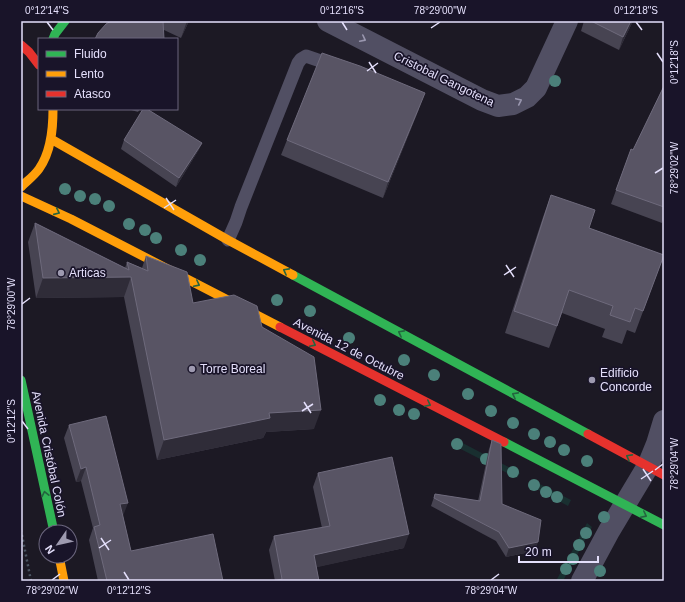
<svg xmlns="http://www.w3.org/2000/svg" width="685" height="602" viewBox="0 0 685 602" font-family="Arial,sans-serif">
  <style>
    .green { fill: #192f30 }
    .lines { fill: none; stroke-linecap: round; stroke-linejoin: round }
    .path { stroke: #4c5663; stroke-width: 2.5; stroke-dasharray: 2 3; stroke-linecap: butt }
    .lane { stroke: #514f63; stroke-width: 13 }
    .street { stroke: #514f63; stroke-width: 22 }
    .fast { stroke: #30b455; stroke-width: 9 }
    .slow { stroke: #ff9f0a; stroke-width: 9 }
    .jam { stroke: #e5322d; stroke-width: 9 }
    .tree { fill: #4b807a }
    .wall { fill: #474452 }
    .shaded-wall { fill: #2f2c38 }
    .building { fill: #585464; stroke: #6e6a7c }
    .oneway { stroke: #9a97af }
    .oneway2 { stroke: #24643f }
    .ticks { fill: none; stroke: #e4dffb; stroke-width: 1.5 }
    .poi-dot { fill: #9e9ab0; stroke: #191429; stroke-width: 1.5 }
    .labels { text-anchor: middle; stroke-width: 3.5; stroke-linejoin: round; paint-order: stroke }
    .street-label { font-size: 12px; fill: #e4dffb; stroke: #191429 }
    .poi-label { font-size: 12px; fill: #e4dffb; stroke: #191429; text-anchor: start }
    .neatline { fill: none; stroke: #e4dffb; stroke-width: 1.5 }
    .ticks-label { font-size: 10px; text-anchor: middle; fill: #e4dffb }
  </style>
  <rect width="100%" height="100%" fill="#1c1924"/>
  <path class="green" d="M455,439L520,473L517,478L451,444Z
    M532,480L571,500L568,506L529,485Z
    M587,523L592,527L563,581H556Z"/>
  <g class="lines">
    <path class="path" d="M21,530L31,581"/>
    <path class="lane" d="M228,240L236,222L241,207L298,63L301,59L306,56L335,66"/>
    <path class="street" d="M328,21L482,100L498,106L513,104L527,97L536,88L567,21
      M582,581L609,531L648,466L657,444L664,421"/>
    <path class="fast" d="M53,39L55,34L65,21
      M293,275L588,434
      M21,380L54,532
      M504,442L664,525"/>
    <path class="slow" d="M51,139L228,240L293,275
      M21,187C27,181 34,176 39,169C51,152 53,130 53,109
      M21,196L71,219L280,327
      M59,556L64,581"/>
    <path class="jam" d="M21,45L29,52L39,65
      M280,327L504,442
      M588,434L664,475"/>
  </g>
  <g class="tree">
    <circle cx="555" cy="81" r="6"/>
    <circle cx="65" cy="189" r="6"/>
    <circle cx="80" cy="196" r="6"/>
    <circle cx="95" cy="199" r="6"/>
    <circle cx="109" cy="206" r="6"/>
    <circle cx="129" cy="224" r="6"/>
    <circle cx="145" cy="230" r="6"/>
    <circle cx="156" cy="238" r="6"/>
    <circle cx="181" cy="250" r="6"/>
    <circle cx="200" cy="260" r="6"/>
    <circle cx="277" cy="300" r="6"/>
    <circle cx="310" cy="311" r="6"/>
    <circle cx="349" cy="338" r="6"/>
    <circle cx="404" cy="360" r="6"/>
    <circle cx="434" cy="375" r="6"/>
    <circle cx="468" cy="394" r="6"/>
    <circle cx="380" cy="400" r="6"/>
    <circle cx="399" cy="410" r="6"/>
    <circle cx="491" cy="411" r="6"/>
    <circle cx="414" cy="414" r="6"/>
    <circle cx="513" cy="423" r="6"/>
    <circle cx="534" cy="434" r="6"/>
    <circle cx="550" cy="442" r="6"/>
    <circle cx="457" cy="444" r="6"/>
    <circle cx="564" cy="450" r="6"/>
    <circle cx="486" cy="459" r="6"/>
    <circle cx="587" cy="461" r="6"/>
    <circle cx="513" cy="472" r="6"/>
    <circle cx="534" cy="485" r="6"/>
    <circle cx="546" cy="492" r="6"/>
    <circle cx="557" cy="497" r="6"/>
    <circle cx="604" cy="517" r="6"/>
    <circle cx="586" cy="533" r="6"/>
    <circle cx="579" cy="545" r="6"/>
    <circle cx="573" cy="559" r="6"/>
    <circle cx="566" cy="569" r="6"/>
    <circle cx="600" cy="571" r="6"/>
  </g>
  <path class="wall" d="M111,21H189L181,38L164,30Z
    M584,21H633L619,50L581,31Z
    M664,86V217L662,223L611,204L631,149L633,150Z
    M128,109H140L138,112Z
    M419,109L383,198L281,155L287,140Z
    M124,140L202,143L198,151L176,187L121,149Z
    M551,195L589,228L664,255L635,333L627,330L622,344L602,337L605,329L562,313L549,348L505,333L543,217Z
    M35,223L125,268L127,262L142,268L146,256L193,303L262,327L314,429L266,432L263,438L157,460L124,297L36,298L28,242Z
    M69,425L123,516L131,551L223,581H98L89,540L93,528L81,481L76,482L64,438Z
    M492,440L502,504L535,551L506,557L496,541L431,506L435,494L478,501L489,449Z
    M318,473L404,548L316,567L319,581H275L269,550L274,536L322,528L313,487Z"/>
  <path class="shaded-wall" d="M187,21H189L181,38Z
    M631,21H633L619,50L623,37Z
    M425,93L419,109L383,198L388,182Z
    M202,143L198,151L176,187L179,178Z
    M131,277L124,297L36,298L43,278Z
    M321,410L314,429L266,432L263,438L157,460L164,440L269,413Z
    M86,467L81,481L76,482L81,469Z
    M128,503L123,516L120,504Z
    M409,534L404,548L309,569L314,555Z
    M538,542L535,551L506,557L509,548Z"/>
  <path class="building" d="M111,21H163L164,39H95L98,33L106,24Z
    M591,21H631L623,37Z
    M322,53L360,66L425,93L388,182L287,140Z
    M664,86V207L616,190L631,149L633,150Z
    M143,109H147L202,143L179,178L124,140Z
    M551,195L595,210L589,228L664,255L643,311L635,308L630,322L610,315L613,306L569,290L557,326L514,311Z
    M35,223L129,270L127,262L148,271L146,256L187,272L193,303L234,295L257,306L262,327L314,357L321,410L269,413L270,418L164,440L131,277L43,278Z
    M106,416L128,503L120,504L131,551L213,534L223,581H107L94,527L100,525L86,467L81,469L69,425Z
    M492,440L494,441L501,444L502,504L541,520L538,542L509,548L499,532L434,498L435,494L480,501Z
    M392,457L409,534L314,555L319,581H274L282,579L274,536L330,526L318,473Z"/>
  <defs><path id="oneway-chevron" d="M-2-3.5L2.5 0L-2 3.5" fill="none" stroke-width="1.6" stroke-linecap="round" stroke-linejoin="round"/></defs>
  <g class="oneway">
    <use href="#oneway-chevron" transform="translate(363 39) rotate(27)"/>
    <use href="#oneway-chevron" transform="translate(519 101) rotate(-25)"/>
  </g>
  <g class="oneway2">
    <use href="#oneway-chevron" transform="translate(57 212) rotate(24)"/>
    <use href="#oneway-chevron" transform="translate(286 271) rotate(-152)"/>
    <use href="#oneway-chevron" transform="translate(197 284) rotate(27)"/>
    <use href="#oneway-chevron" transform="translate(401 333) rotate(-152)"/>
    <use href="#oneway-chevron" transform="translate(313 344) rotate(27)"/>
    <use href="#oneway-chevron" transform="translate(515 395) rotate(-152)"/>
    <use href="#oneway-chevron" transform="translate(428 404) rotate(27)"/>
    <use href="#oneway-chevron" transform="translate(629 457) rotate(-152)"/>
    <use href="#oneway-chevron" transform="translate(45 494) rotate(-102)"/>
    <use href="#oneway-chevron" transform="translate(644 515) rotate(27)"/>
  </g>
  <path class="ticks" d="M47,22L53,30M342,22L347,30M636,22L642,30M431,28L440,22M657,53L663,62M369,62L376,73M367,71L378,63M655,173L663,168M166,198L174,210M164,208L176,200M506,265L514,277M504,275L516,267M22,304L30,298M304,402L311,413M302,411L313,404M22,421L28,429M643,469L651,481M655,470L663,464M641,479L653,471M101,538L109,550M99,548L111,540M124,572L129,580M52,580L60,574M491,580L499,574"/>
  <g class="poi-dot">
    <circle cx="61" cy="273" r="4"/>
    <circle cx="192" cy="369" r="4"/>
    <circle cx="592" cy="380" r="4"/>
  </g>
  <g class="labels">
    <g class="street-label">
      <text transform="translate(444 79) rotate(26)" y="4">Cristobal Gangotena</text>
      <text transform="translate(349 349) rotate(27)" y="4">Avenida 12 de Octubre</text>
      <text transform="translate(49 454) rotate(78)" y="4">Avenida Cristóbal Colón</text>
    </g>
    <g class="poi-label">
      <text x="69" y="277">Articas</text>
      <text x="200" y="373">Torre Boreal</text>
      <text x="600" y="377">Edificio<tspan x="600" dy="14">Concorde</tspan></text>
    </g>
  </g>
  <rect width="685" height="602" fill="none" stroke="#191429" stroke-width="44"/>
  <rect x="38" y="38" width="140" height="72" fill="#191429" stroke="#6a657d"/>
  <rect x="46" y="51" width="20" height="6" fill="#30b455" stroke="#6a657d"/>
  <text x="74" y="58" font-size="12" fill="#e4dffb">Fluido</text>
  <rect x="46" y="71" width="20" height="6" fill="#ff9f0a" stroke="#6a657d"/>
  <text x="74" y="78" font-size="12" fill="#e4dffb">Lento</text>
  <rect x="46" y="91" width="20" height="6" fill="#e5322d" stroke="#6a657d"/>
  <text x="74" y="98" font-size="12" fill="#e4dffb">Atasco</text>
  <g transform="translate(58 544) rotate(236)"><circle r="19" fill="#191429" stroke="#6a657d"/>
  <path d="M0-3L7 15L0 10L-7 15Z" fill="#9e9ab0"/>
  <text y="-6" font-size="11" font-weight="bold" text-anchor="middle" fill="#e4dffb">N</text>
  </g>
  <path d="M519 556v6h79v-6" fill="none" stroke="#e4dffb" stroke-width="2"/>
  <text x="525" y="556" font-size="12" fill="#e4dffb" stroke="#191429" stroke-width="3" paint-order="stroke">20 m</text>
  <rect x="22" y="22" width="641" height="558" class="neatline"/>
  <g class="ticks-label">
    <text x="47" y="14">0°12'14"S</text>
    <text x="342" y="14">0°12'16"S</text>
    <text x="440" y="14">78°29'00"W</text>
    <text x="636" y="14">0°12'18"S</text>
    <text transform="translate(674 62) rotate(-90)" y="4">0°12'18"S</text>
    <text transform="translate(674 168) rotate(-90)" y="4">78°29'02"W</text>
    <text transform="translate(11 304) rotate(-90)" y="4">78°29'00"W</text>
    <text transform="translate(11 421) rotate(-90)" y="4">0°12'12"S</text>
    <text transform="translate(674 464) rotate(-90)" y="4">78°29'04"W</text>
    <text x="52" y="594">78°29'02"W</text>
    <text x="129" y="594">0°12'12"S</text>
    <text x="491" y="594">78°29'04"W</text>
  </g>
</svg>
